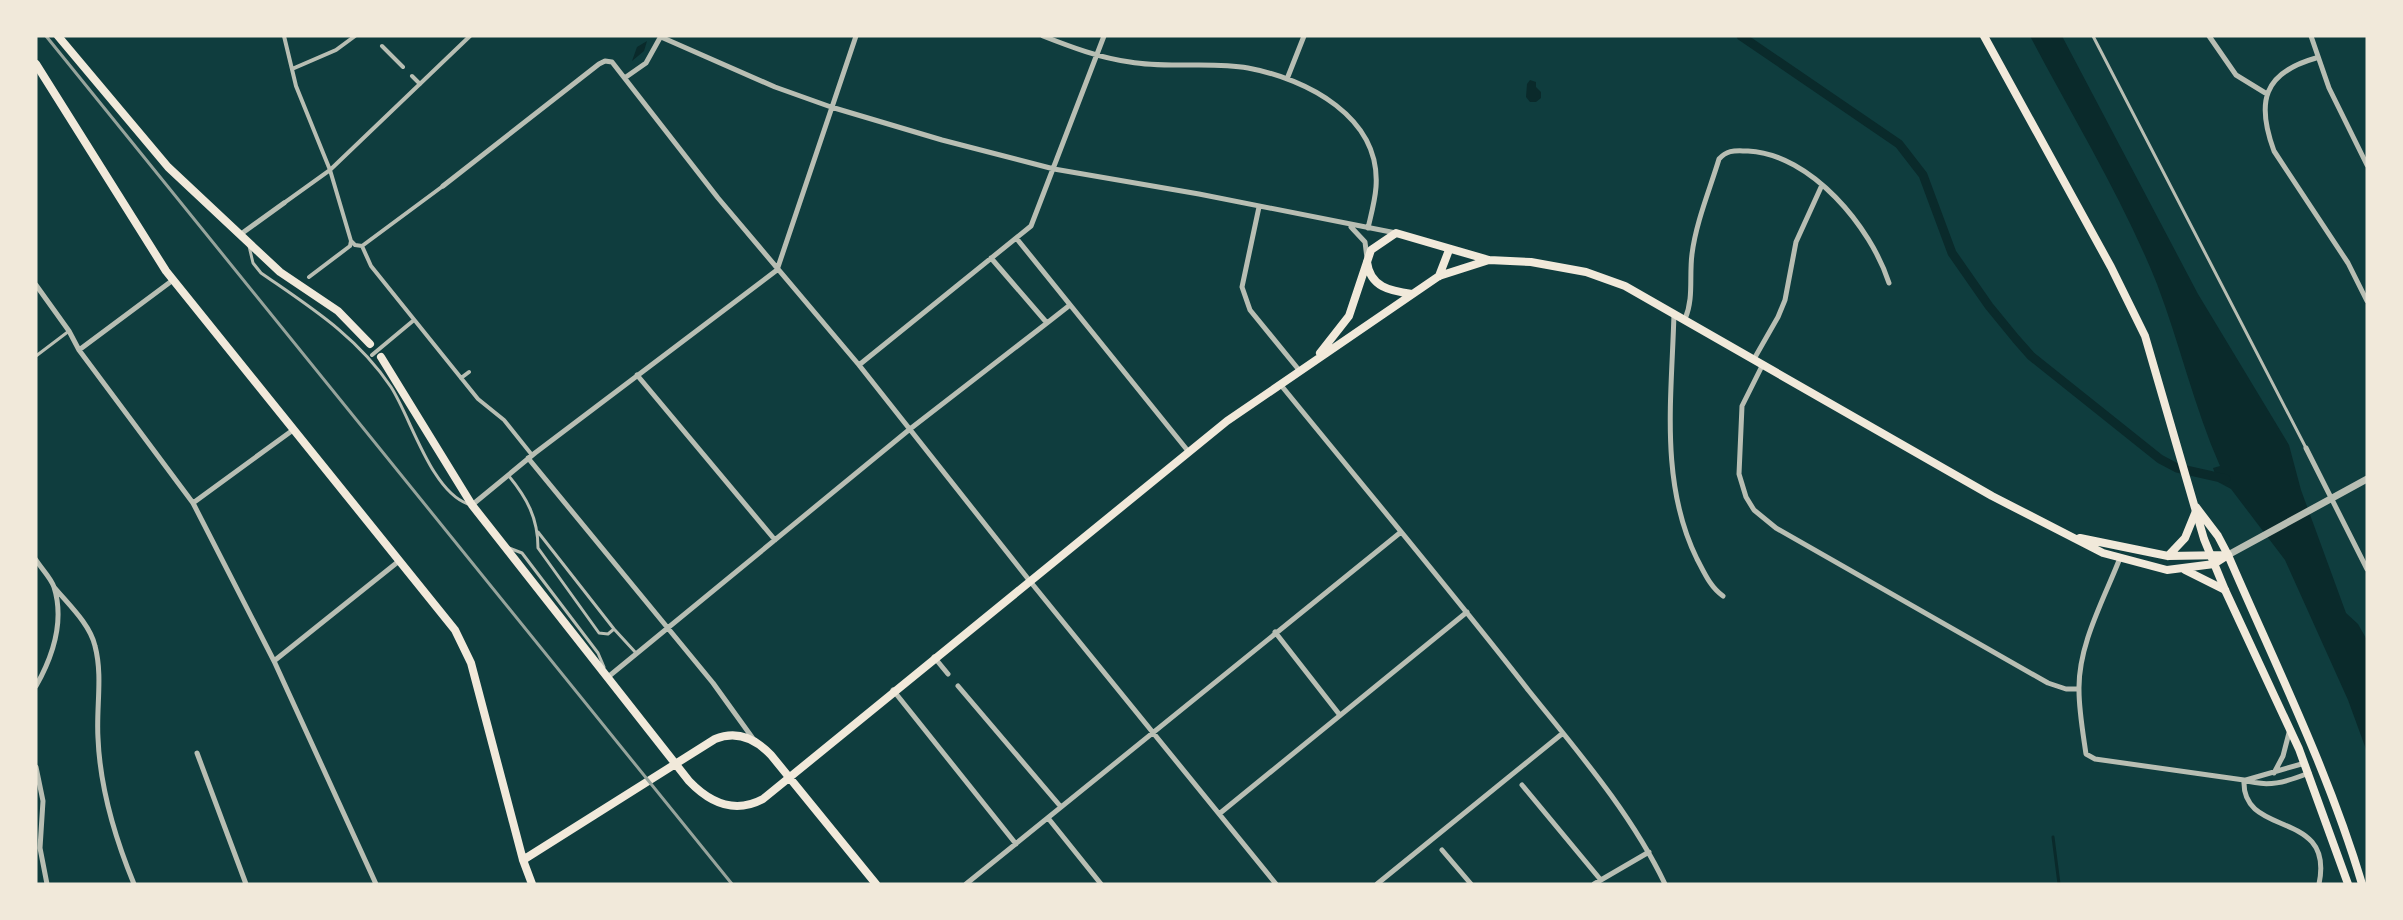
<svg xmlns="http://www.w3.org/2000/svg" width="2403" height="920" viewBox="0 0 2403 920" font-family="'Titillium Web',sans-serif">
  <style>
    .water { fill: #0a2a2b }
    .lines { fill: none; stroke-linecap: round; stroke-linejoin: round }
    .stream { stroke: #0a2a2b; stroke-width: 3 }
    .canal { stroke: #0a2a2b; stroke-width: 9 }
    .service { stroke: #b8beb3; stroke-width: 3 }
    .pedestrian { stroke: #b8beb3; stroke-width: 4 }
    .minor { stroke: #b8beb3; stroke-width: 5 }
    .tertiary { stroke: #b8beb3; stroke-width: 7 }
    .secondary { stroke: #f1e9da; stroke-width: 8 }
    .primary { stroke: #f1e9da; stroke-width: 8 }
    .rail { stroke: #97a49c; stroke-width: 3 }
  </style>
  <rect width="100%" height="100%" fill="#0f3d3e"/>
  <path class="water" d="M2030,36H2062L2198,294L2289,445L2301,490L2346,613L2358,624L2367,640V752L2348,700L2285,560L2231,489L2218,482L2213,468L2220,466C2194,407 2180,344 2157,284C2124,201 2072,116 2030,36Z
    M647,41L644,51L632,61L637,47Z
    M1530,80L1536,82V87L1541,92V98L1536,102H1530L1526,97L1527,84Z"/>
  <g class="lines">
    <path class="stream" d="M2053,837L2059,884"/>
    <path class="canal" d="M1741,36L1899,144L1923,175L1952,253L1989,306L2016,339L2031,356L2160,459L2177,468L2226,479"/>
    <path class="service" d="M2093,36L2306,448
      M249,246L253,263L261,273C310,307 357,336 391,387C411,418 431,491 468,504
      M36,356L69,331
      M508,475C527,498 538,518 538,548L599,633L608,634L614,629
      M538,532L614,629L636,653
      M509,548L522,553L598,653L604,667"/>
    <path class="pedestrian" d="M284,36L296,86L330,170L351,241L355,245L362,246
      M382,46L403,67
      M292,69L336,50L355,36
      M412,76L420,84
      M284,203L330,170L470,36
      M362,246L371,266L478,399L504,420L532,455
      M362,246L443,186
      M309,277L350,246L351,241
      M372,355L414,320
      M461,378L469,372"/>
    <path class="minor" d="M1043,36C1071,47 1100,58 1130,62C1169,69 1210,61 1248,68C1307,79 1381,117 1376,187C1375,201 1371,215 1368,228
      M2209,36L2236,75L2267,94
      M2311,36L2329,88L2367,165
      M661,37L775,87L831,107L942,140L1054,169L1199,194L1396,233
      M2316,58C2263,73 2256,102 2274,151L2348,263L2367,301
      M626,77L646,63L661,36
      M1287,79L1304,36
      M443,186L599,64L605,61L612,62L718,198L859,365L1029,580L1276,884
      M1259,207L1242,287L1250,310L1299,370
      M1351,227L1365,242L1367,258
      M241,234L284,203
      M1017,239L1188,451
      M991,258L1047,323L1070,305
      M36,285L69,331L79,350L193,503L274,661L376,884
      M1674,313C1672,395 1659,482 1697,559C1704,572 1710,587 1723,596
      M1685,319C1694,298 1689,277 1692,254C1696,222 1710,189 1719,159C1728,149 1736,151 1748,151C1811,154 1871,227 1889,283
      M79,350L173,280
      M1754,359L1778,317L1785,300L1796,242L1822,185
      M1763,364L1742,406L1739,474L1746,497L1754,510L1776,528L2048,683L2066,689H2078
      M859,365L1031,226L1104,36
      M637,375L775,540
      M1280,384C1363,486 1448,587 1529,691C1578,752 1631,813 1665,884
      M2306,448L2367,569
      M528,458L713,683L754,740
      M193,503L293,430
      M472,505L535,453L777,270L856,36
      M2120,558C2104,599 2078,645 2079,690C2079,711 2083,733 2086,754L2095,759L2244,780C2268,788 2286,782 2309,773
      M36,560C41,568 51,578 54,587C65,622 53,656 36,686
      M54,587C68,604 90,624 95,646C103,676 96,708 98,738C100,788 115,838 134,884
      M1275,632L1339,714
      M934,657L948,674
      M274,661L399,561
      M608,677L910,429L1047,323
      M958,686L1061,807
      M893,690L1016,844
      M197,753L246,884
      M36,767L43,801L40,848L47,884
      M2274,773L2283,756L2290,729
      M2244,780C2241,839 2335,808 2319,884
      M2246,780L2305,763
      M1522,785L1600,879
      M1219,814L1467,612
      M1048,818L1101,884
      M1442,850L1471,884
      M966,884L1401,532
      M1377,884L1563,733
      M1594,884L1649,852"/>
    <path class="tertiary" d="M2228,555L2367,479"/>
    <path class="secondary" d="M58,36L168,167L280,272L338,311L370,344
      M36,64L166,271L455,630L471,663L523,860L532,884
      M1367,262C1370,287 1390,291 1412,294
      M1439,276L1449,250
      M1320,353L1349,316L1371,250L1396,233L1489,260L1531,262L1586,272L1625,286L1992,496L2103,553L2167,570L2214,564L2228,555
      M381,357L472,505L689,781C710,803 735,814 763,799L1227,421L1439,276L1489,260
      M2080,538L2168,556L2228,555
      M2168,556L2185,538L2196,511
      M2185,570L2225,590
      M523,860L715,739C737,730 755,738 771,755L876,884"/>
    <path class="primary" d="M1984,36L2111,267L2145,336L2204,539L2225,590L2299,749L2348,884
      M2196,507L2218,536L2228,555C2275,664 2328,770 2362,884"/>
    <path class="rail" d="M46,36L732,884"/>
  </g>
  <rect width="2403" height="920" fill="none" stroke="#f1e9da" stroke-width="75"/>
</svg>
